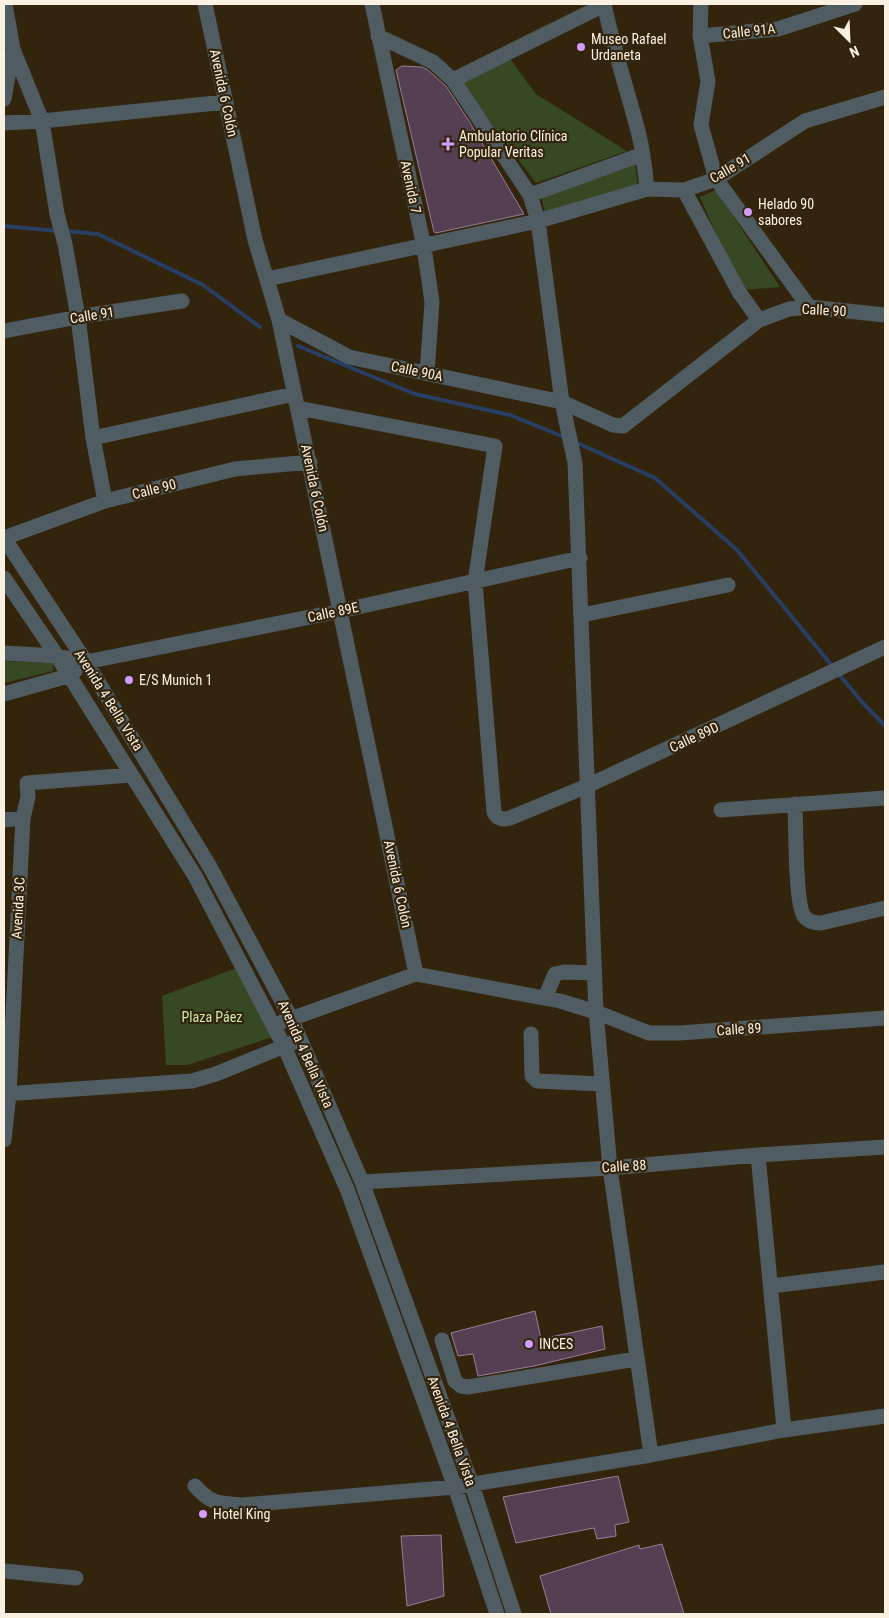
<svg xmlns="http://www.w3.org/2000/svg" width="889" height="1618" viewBox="0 0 889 1618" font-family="'Roboto Condensed',sans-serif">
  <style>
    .green { fill: #364824 }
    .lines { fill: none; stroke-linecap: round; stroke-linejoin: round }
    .stream { stroke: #283f63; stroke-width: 4 }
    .building { fill: #553f52; stroke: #977e92 }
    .minor { stroke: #4f5d62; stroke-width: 15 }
    .poi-dot { fill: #d29dfd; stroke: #33240d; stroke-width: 2 }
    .labels { text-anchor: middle; stroke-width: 4.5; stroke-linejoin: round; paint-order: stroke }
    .street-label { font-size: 14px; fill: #faf1e3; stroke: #33240d }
    .poi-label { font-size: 14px; fill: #faf1e3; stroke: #33240d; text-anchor: start }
    .park-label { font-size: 14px; fill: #caeea8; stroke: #33240d }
  </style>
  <rect width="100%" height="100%" fill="#33240d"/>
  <path class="green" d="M510,59L536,94L627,151L536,183L460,82Z
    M635,164L638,185L545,214L542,198Z
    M716,190L780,287L741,290L700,197Z
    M4,661L53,663V671L4,683Z
    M242,966L273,1037L187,1065H166L162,996Z"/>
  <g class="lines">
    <path class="stream" d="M4,226L58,231
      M65,231L98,234L203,285L260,327
      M298,346L415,394L510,415L564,437
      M575,442L655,478L737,550L833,667
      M838,673L862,702L885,726"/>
  </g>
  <path class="building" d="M402,66L422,67L428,70L446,86L469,121L524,214L436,233L434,232L396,70Z
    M535,1311L541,1339L602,1326L605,1349L534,1366L478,1376L473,1354L458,1356L451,1333Z
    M618,1476L629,1522L615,1525L616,1536L597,1539L594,1528L516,1543L503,1497Z
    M441,1535L444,1596L407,1606L401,1536Z
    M662,1544L684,1614H551L540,1576L639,1545L640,1549Z"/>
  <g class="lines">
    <path class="minor" d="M205,4L255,240L279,320L416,974
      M372,4L424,247L432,302L427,373
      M604,4C613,47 627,89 638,131C643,150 645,169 647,189
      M701,4L700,36L708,81L701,125L716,179L809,307
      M378,36L433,62L453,80L530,195L538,221L562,402L575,463L596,1012L610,1168L651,1455
      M700,36L778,29L855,4
      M13,49L42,121L57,214L65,244L78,317L93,438L105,501
      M453,80L604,5
      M4,99L13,49L5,4
      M4,123L42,121L226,102
      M684,190L739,292L759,320
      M530,195L643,154
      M267,279L538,221L647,189L684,190L716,179L805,121L885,97
      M279,320L349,357L562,402L613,425L623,426L759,320L789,309L809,307L885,315
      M4,331L78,317L182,301
      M298,408L495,446L475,582L494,812C497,819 503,820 510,818L587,786L885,647
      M93,438L294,394
      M4,538L86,662L210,867L291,1018L362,1182L472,1485L514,1614
      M4,538L105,501L235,469L310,462
      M4,578L57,656L195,876L284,1046L347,1189L455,1487L497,1614
      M582,615L728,585
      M4,653L57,656L86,662L340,611L580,558
      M4,694L68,676L75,671
      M795,804C796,825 795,903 804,916C808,922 814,923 821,923L885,908
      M721,810L885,798
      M4,820L23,818
      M545,998L555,974L564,972L594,973
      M282,1022L416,974L560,1001L596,1012L649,1033H680L885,1018
      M531,1034L532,1076L537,1081L602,1084
      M4,1094L192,1081L216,1074L292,1043
      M4,1140L9,1094L23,818L28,797L27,783L131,775
      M758,1155L784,1430
      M362,1182L610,1168L758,1155L885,1147
      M771,1286L885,1272
      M442,1340L455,1381L461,1386L468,1387L636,1359
      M195,1486C212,1505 219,1503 243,1505L455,1487L651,1455L784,1430L885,1416
      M4,1571L76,1578"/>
  </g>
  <g class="poi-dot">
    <circle cx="581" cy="47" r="5"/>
    <path d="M445.5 136.5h5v5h5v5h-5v5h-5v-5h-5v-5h5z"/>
    <circle cx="748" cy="212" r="5"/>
    <circle cx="129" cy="680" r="5"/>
    <circle cx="529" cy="1344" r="5"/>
    <circle cx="203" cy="1514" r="5"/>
  </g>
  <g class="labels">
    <g class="street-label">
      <text transform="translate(749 31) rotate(-6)" y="5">Calle 91A</text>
      <text transform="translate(224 93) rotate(78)" y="5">Avenida 6 Colón</text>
      <text transform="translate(730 168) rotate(-30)" y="5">Calle 91</text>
      <text transform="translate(411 187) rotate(78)" y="5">Avenida 7</text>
      <text transform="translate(824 310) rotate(3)" y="5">Calle 90</text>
      <text transform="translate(92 315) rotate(-9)" y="5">Calle 91</text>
      <text transform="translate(417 371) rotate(12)" y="5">Calle 90A</text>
      <text transform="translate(315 488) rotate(78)" y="5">Avenida 6 Colón</text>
      <text transform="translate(154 489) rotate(-14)" y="5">Calle 90</text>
      <text transform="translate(333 612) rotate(-12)" y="5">Calle 89E</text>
      <text transform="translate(109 700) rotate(58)" y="5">Avenida 4 Bella Vista</text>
      <text transform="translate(694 737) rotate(-25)" y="5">Calle 89D</text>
      <text transform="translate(398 884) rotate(78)" y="5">Avenida 6 Colón</text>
      <text transform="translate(18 908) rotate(-87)" y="5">Avenida 3C</text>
      <text transform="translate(739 1029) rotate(-4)" y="5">Calle 89</text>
      <text transform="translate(306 1054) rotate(66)" y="5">Avenida 4 Bella Vista</text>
      <text transform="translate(624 1166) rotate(-4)" y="5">Calle 88</text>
      <text transform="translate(452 1431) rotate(70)" y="5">Avenida 4 Bella Vista</text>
    </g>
    <g class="poi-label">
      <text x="591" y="44">Museo Rafael<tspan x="591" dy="16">Urdaneta</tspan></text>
      <text x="459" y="141">Ambulatorio Clínica<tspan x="459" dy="16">Popular Veritas</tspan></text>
      <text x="758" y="209">Helado 90<tspan x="758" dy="16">sabores</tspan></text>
      <text x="139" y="685">E/S Munich 1</text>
      <text x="539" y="1349">INCES</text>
      <text x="213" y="1519">Hotel King</text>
    </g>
    <g class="park-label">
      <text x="212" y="1022">Plaza Páez</text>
    </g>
  </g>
  <rect width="889" height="1618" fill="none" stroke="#faf1e3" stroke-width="10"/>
  <g transform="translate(849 40) rotate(156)" stroke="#33240d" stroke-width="4" paint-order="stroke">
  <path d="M0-4L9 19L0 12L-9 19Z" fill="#faf1e3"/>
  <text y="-8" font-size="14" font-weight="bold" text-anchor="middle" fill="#faf1e3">N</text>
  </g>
</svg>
